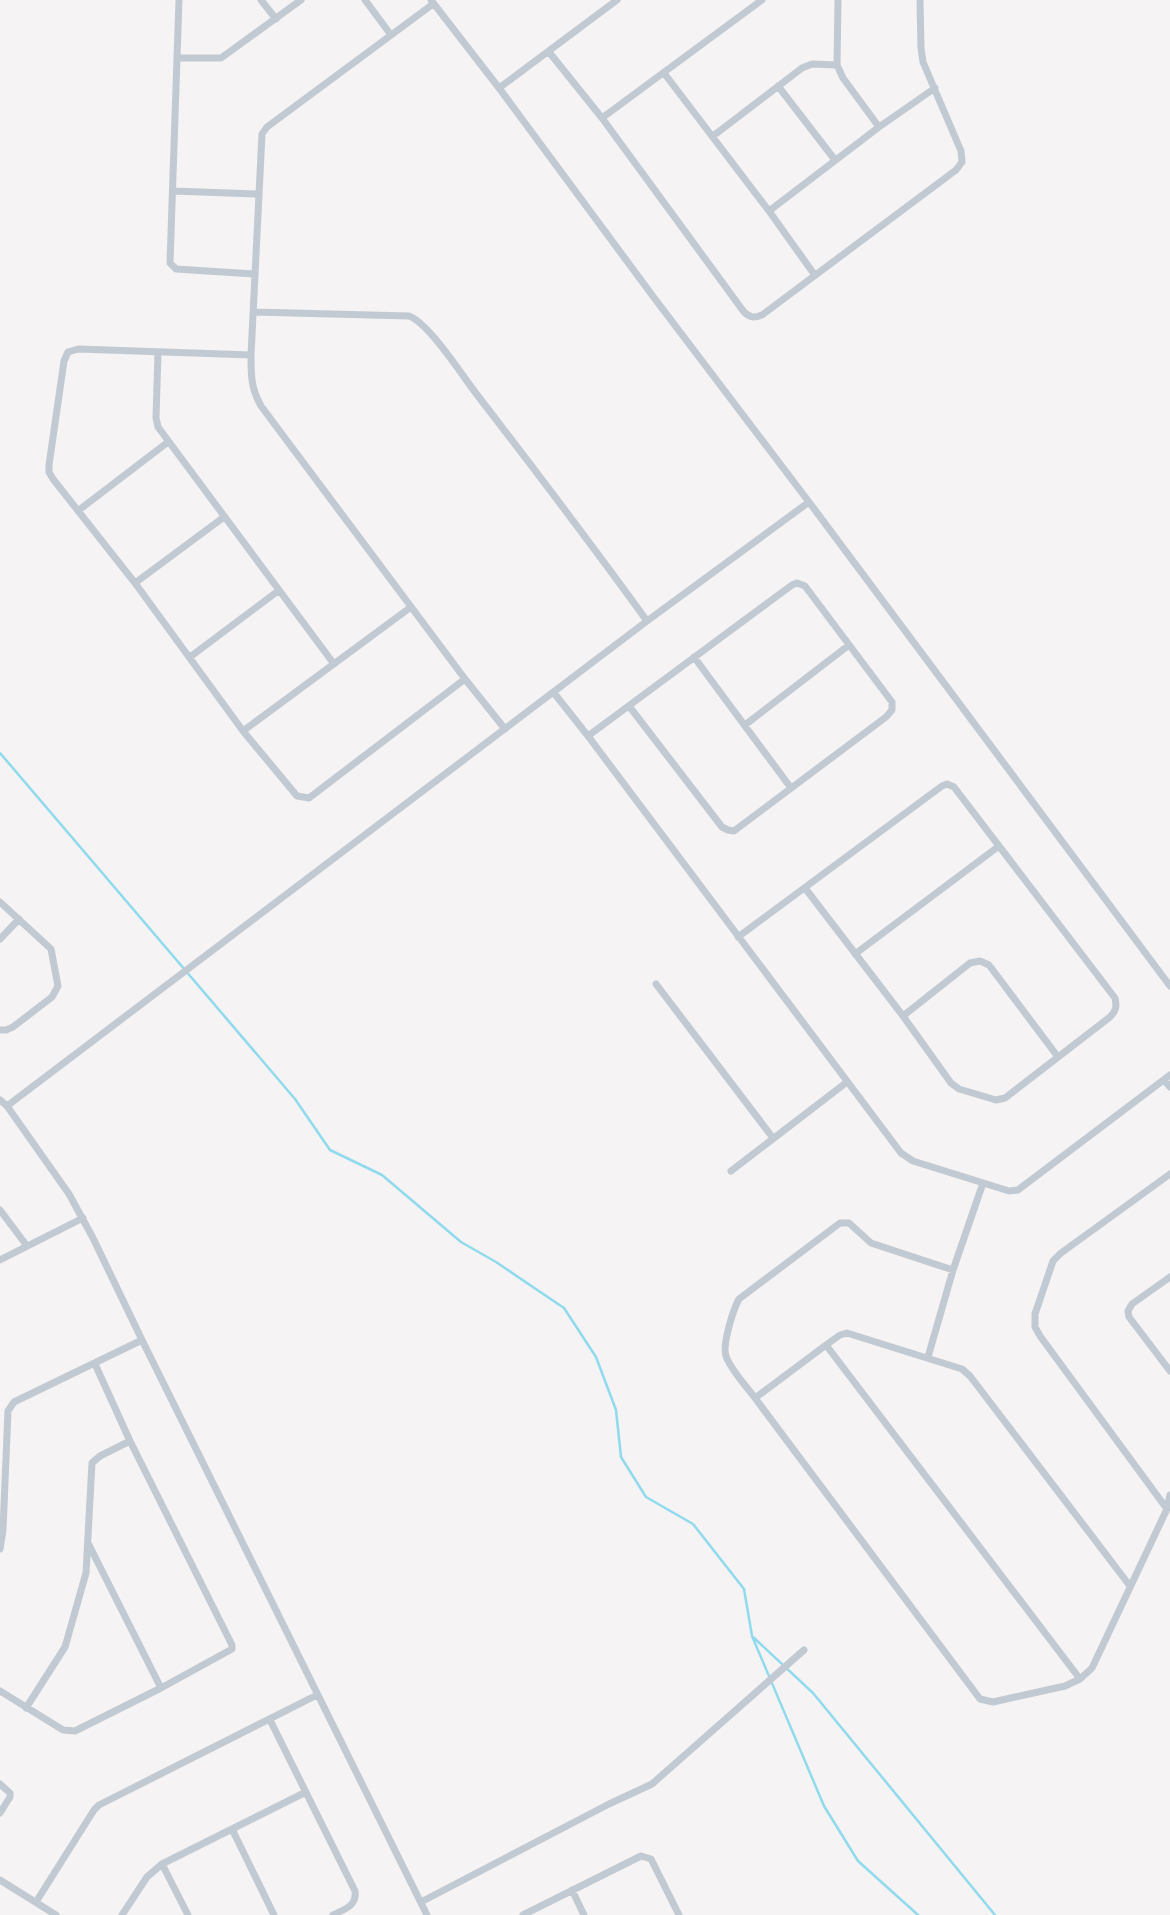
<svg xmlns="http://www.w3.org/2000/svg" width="1170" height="1915" viewBox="0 0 1170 1915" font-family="Cabin,sans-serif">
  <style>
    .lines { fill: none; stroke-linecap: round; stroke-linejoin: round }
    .stream { stroke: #90daee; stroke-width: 2.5 }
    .minor { stroke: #c1cad2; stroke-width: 7 }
  </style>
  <rect width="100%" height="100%" fill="#f5f3f3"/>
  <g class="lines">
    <path class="stream" d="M0,753L295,1099L330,1150L382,1175L461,1242L496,1262L564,1308L596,1357L616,1410L621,1457L646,1497L693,1524L744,1589L752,1636L824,1806L858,1861L918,1915
      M753,1637L813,1693L995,1915"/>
    <path class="minor" d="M179,0L170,263L176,269L254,274
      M261,0L276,19
      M365,0L391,35
      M431,0L499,88L652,295L809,502L1170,986
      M838,0L837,65L843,78L879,127
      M433,4L267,127L262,134L251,355C251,376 251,388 261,406L465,679L505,729
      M549,52L602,118L744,312C751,318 754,318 762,315L956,170L962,162L961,151L923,62L921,48L920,0
      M177,58H221L301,0
      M664,73L769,211L814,274
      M778,86L835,160
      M499,88L617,0
      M602,118L762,0
      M713,136L802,68L812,64L837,65
      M173,191L257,194
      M769,211L879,127L935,88
      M254,312L409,316C429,323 463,377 478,396C535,470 592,545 647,621
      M158,352L156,418L158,427L334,664
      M251,355L78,349L68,352L64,361L49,465V472L53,479L135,583L243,731L297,796L309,798L465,679
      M79,510L168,442
      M135,583L224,517
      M190,657L278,591
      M694,657L791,788
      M554,693L588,736L901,1153L913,1161L1009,1191L1018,1190L1170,1075
      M745,725L849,645
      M243,731L411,607
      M588,736L792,585L797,583L805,586L892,702V710L886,717L734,831L728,830L722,827L629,706
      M0,902L51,949L58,986L52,997L13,1027L6,1030H0
      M738,937L942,786L947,784L954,787L1115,998C1117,1007 1116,1011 1110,1017L1005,1098L996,1100L959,1089L951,1083L903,1016L805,888
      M0,939L19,919
      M855,954L999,846
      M656,984L773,1138
      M903,1016L970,963L980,961L989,965L1058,1057
      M1164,1080L1170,1087
      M0,1100L7,1106L69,1194L93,1238L142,1340L427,1915
      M7,1106L647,621L809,502
      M731,1171L847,1082
      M0,1210L27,1246
      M0,1260L83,1218
      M953,1270L871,1243L849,1223H840L739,1299C733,1310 722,1345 726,1356C730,1369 747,1387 755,1398L980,1699L993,1702L1065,1686L1080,1679L1092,1668L1167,1509L1170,1495
      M1170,1277L1132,1304L1128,1311L1129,1317L1170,1371
      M826,1345L1080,1679
      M928,1357L953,1270L983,1183
      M755,1398L826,1345L840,1335L847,1333L962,1369L970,1376L1130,1586
      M1167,1509L1040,1336L1035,1327V1314L1053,1261L1061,1253L1170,1174
      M88,1543L161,1688
      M0,1549L3,1530L8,1411L14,1402L142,1340
      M0,1691L63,1730L75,1731L161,1688L232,1649V1645L130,1441L95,1364
      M26,1708L65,1647L86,1573L92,1463L100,1456L130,1441
      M270,1720L355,1891C357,1906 345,1909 333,1915
      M0,1784L10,1793V1797L0,1813
      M162,1864L188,1915
      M0,1880L56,1915
      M572,1890L584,1915
      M36,1902L94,1810L99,1805L317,1695
      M421,1902L609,1804L652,1784L804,1650
      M122,1915L147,1877L162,1864L232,1829
      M274,1915L232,1829L306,1792
      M523,1915L641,1856L651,1859L679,1915"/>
  </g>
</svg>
